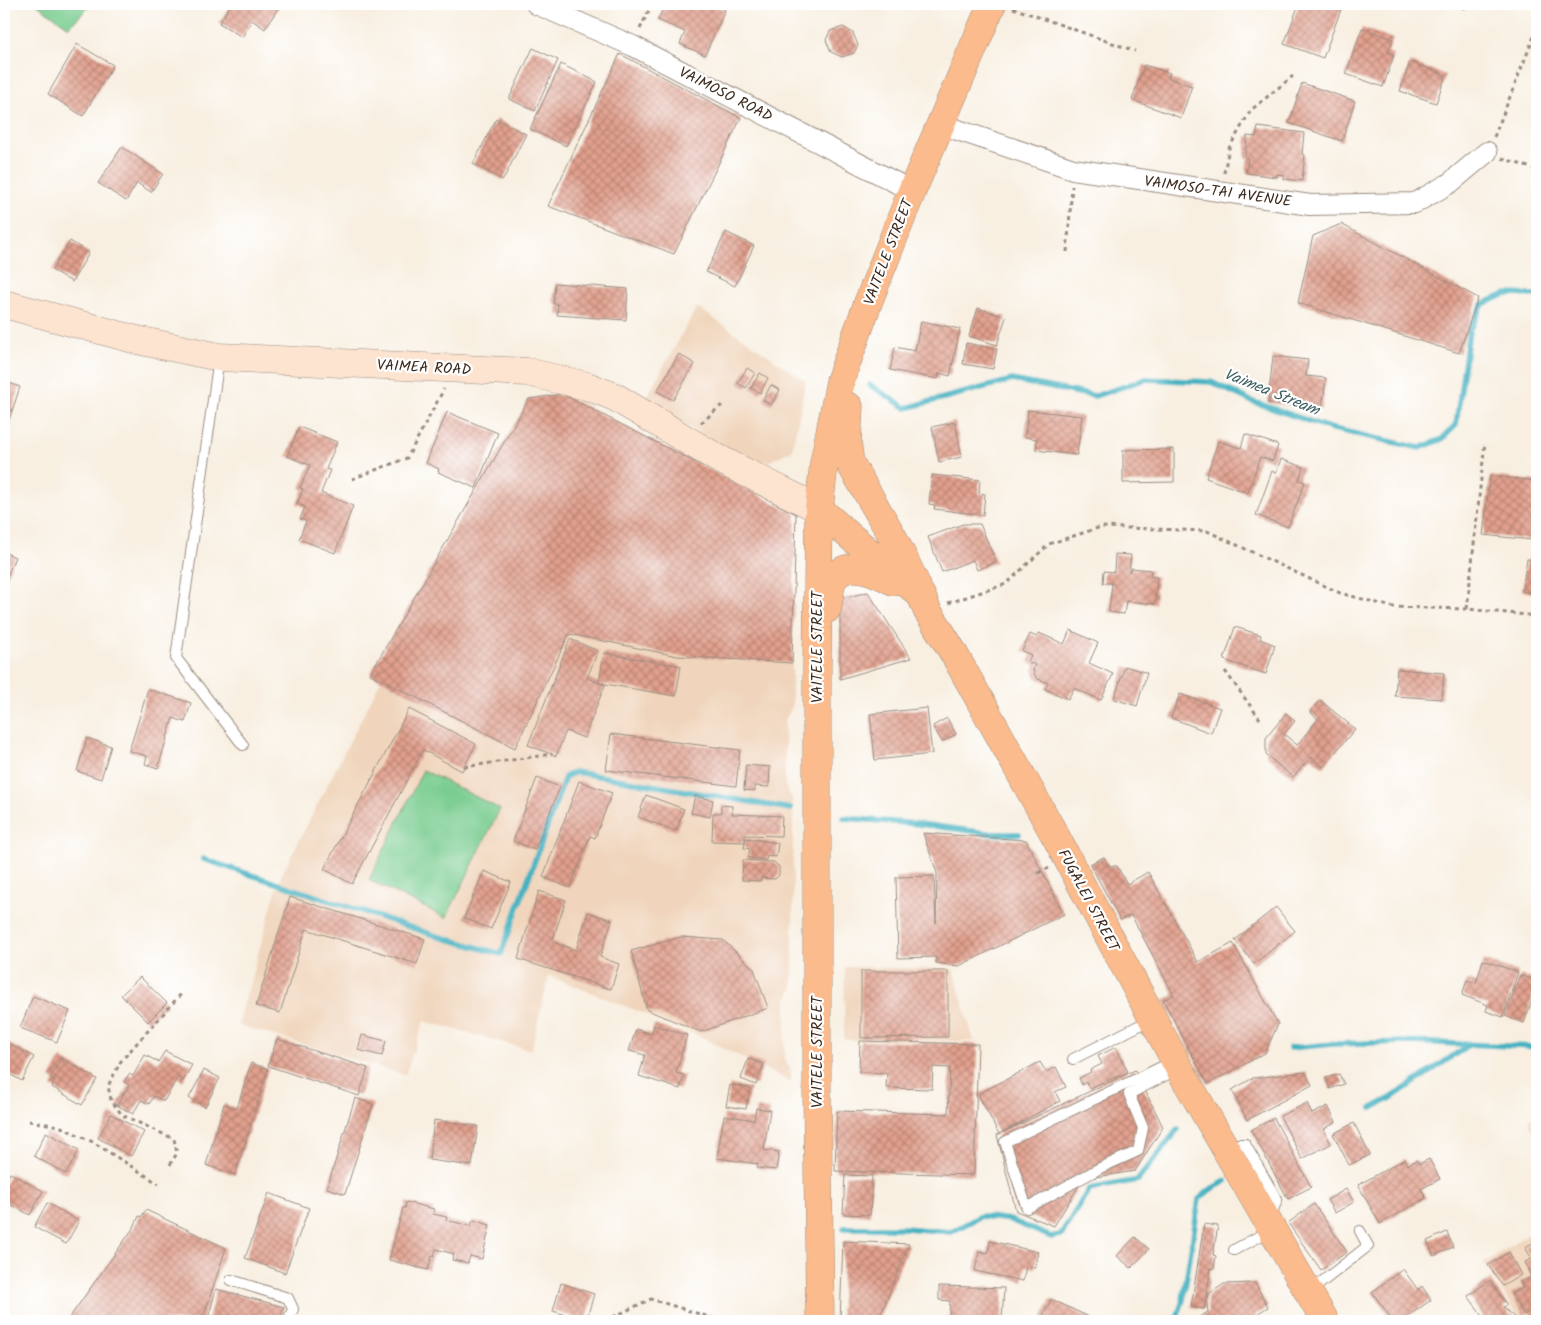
<svg xmlns="http://www.w3.org/2000/svg" width="1541" height="1325" viewBox="0 0 1541 1325" font-family="Kalam,sans-serif">
  <style>
    .built { fill: #f0d5bc }
    .park { fill: #78cc8f; stroke: #5a7b56 }
    .lines { fill: none; stroke-linecap: round; stroke-linejoin: round }
    .stream { stroke: #45b2c2; stroke-width: 5.5 }
    .building { fill: url(#building-cross-hatch) }
    .lane-casing { stroke: #9a8c80; stroke-width: 12 }
    .street-casing { stroke: #9a8c80; stroke-width: 22 }
    .secondary-casing { stroke: #9a8c80; stroke-width: 29 }
    .primary-casing { stroke: #9a8c80; stroke-width: 29 }
    .path { stroke: #9a8c80; stroke-width: 3; stroke-dasharray: 4 4; stroke-linecap: butt }
    .lane { stroke: #fff; stroke-width: 10 }
    .street { stroke: #fff; stroke-width: 20 }
    .secondary { stroke: #fde4d1; stroke-width: 28 }
    .primary { stroke: #fbbb8c; stroke-width: 28 }
    .labels { text-anchor: middle; stroke-width: 4.5; stroke-linejoin: round; paint-order: stroke }
    .street-label { font-size: 15px; fill: #3b2a1e; stroke: #fff }
    .water-label { font-size: 16px; font-style: italic; fill: #3f6060; stroke: #fff }
  </style>
  <defs>
    <pattern id="building-cross-hatch" width="8" height="8" patternUnits="userSpaceOnUse" patternTransform="scale(1.25)"><rect width="8" height="8" fill="#e2a08e"/><path d="M0 0l8 8M0 8l8-8" fill="none" stroke="#b88373"/></pattern>
  </defs>
  <rect width="100%" height="100%" fill="#fff"/>
  <filter id="ink" filterUnits="userSpaceOnUse"><feTurbulence type="fractalNoise" baseFrequency=".02" numOctaves="2"/><feDisplacementMap in="SourceGraphic" scale="10" xChannelSelector="R" yChannelSelector="G"/><feConvolveMatrix kernelMatrix="1 2 1 2 8 2 1 2 1" color-interpolation-filters="sRGB"/></filter>
  <filter id="wash" filterUnits="userSpaceOnUse"><feTurbulence type="fractalNoise" baseFrequency=".0096" numOctaves="4" result="noise"/><feDisplacementMap in="SourceGraphic" scale="20" xChannelSelector="R" yChannelSelector="G"/><feGaussianBlur stdDeviation="1.12" result="paint"/><feColorMatrix in="noise" values="0 0 0 0 0 0 0 0 0 0 0 0 0 0 0 0 0 1.4 0 .05"/><feComposite in="paint" operator="in"/></filter>
  <g filter="url(#wash)">
    <rect width="100%" height="100%" fill="#f8efe1"/>
    <path class="built" d="M697,307L806,381L792,450L770,461L751,462L644,402Z
      M569,634L677,656L792,663V707L785,720V785L793,800V987L787,1000L784,1059L791,1070V1082L693,1033L549,976L531,1050L424,1021L405,1075L238,1025L279,880L381,680L515,748Z
      M845,967L953,969L974,1041L844,1040Z
      M1537,1116V1140L1528,1119Z
      M1537,1229V1321H1521L1484,1263Z"/>
    <path class="park" d="M36,4H92L69,27Z
      M423,770L500,809L446,918L369,880Z"/>
    <g class="lines">
      <path class="stream" d="M870,385L906,408L1012,380L1095,396L1146,379L1211,382L1251,401L1329,428L1420,448L1442,439L1456,425L1469,331L1483,304L1506,294L1537,295
        M844,818L919,824L994,834H1019
        M203,859L437,936L501,954L565,777L575,772L791,809
        M1290,1048L1333,1044L1409,1042L1537,1047
        M1372,1108L1391,1098L1469,1045
        M844,1228H905L951,1232L981,1216L1010,1220L1051,1237L1061,1235L1089,1189L1138,1180L1178,1129
        M1176,1321L1183,1300L1199,1199L1211,1189L1226,1181"/>
    </g>
    <g id="blocks">
      <path class="building" d="M231,4H279L280,5L265,29L252,20L242,37L219,23Z
        M665,4H711L725,10L705,55L680,44L685,32L658,20Z
        M1299,4H1343L1323,58L1284,44Z
        M1451,4H1467L1465,9Z
        M843,27L853,33L858,45L854,53L842,57L831,52L826,40L830,31Z
        M1362,28L1393,39L1388,52L1394,55L1383,87L1346,74Z
        M77,44L113,65L83,116L48,94Z
        M533,48L558,60L535,111L509,99Z
        M620,54L741,118L674,254L548,206Z
        M1410,62L1446,75L1436,103L1400,91Z
        M561,64L597,82L566,146L530,129Z
        M1144,65L1170,73L1168,78L1192,86L1181,118L1132,100Z
        M1302,83L1355,101L1342,141L1289,123Z
        M496,119L526,134L503,180L473,164Z
        M1258,127L1304,133L1302,154L1305,155L1302,181L1284,179V175L1277,174V177L1246,173L1248,158L1245,157L1247,136L1256,137Z
        M122,147L163,174L151,192L137,183L126,201L98,183Z
        M1341,224L1478,298L1459,353L1298,303L1313,236Z
        M726,232L754,246L735,286L706,272Z
        M70,241L89,253L72,282L52,270Z
        M555,283L628,289L626,320L557,315L558,304H553Z
        M978,308L1006,317L997,345L969,336Z
        M921,321L960,329L950,376L939,373L938,379L890,370L895,347L915,351Z
        M966,343L997,349L993,369L963,364Z
        M679,354L695,364L673,400L657,391Z
        M1273,356L1308,360L1306,376L1326,378L1322,409L1268,403Z
        M747,368L755,373L746,388L738,383Z
        M760,373L768,378L760,393L751,388Z
        M4,381L20,387L4,435Z
        M771,385L780,390L771,405L763,400Z
        M562,394L796,514L792,663L677,656L569,634L515,748L370,674L529,399Z
        M1028,410L1082,416L1077,455L1036,450L1037,439L1025,437Z
        M447,412L498,433L476,488L438,472L439,469L426,463Z
        M955,422L962,457L939,462L932,427Z
        M299,427L337,442L326,469L330,470L321,493L353,506L335,553L299,539L306,521L300,519L305,507L297,504L303,489L300,488L310,465L287,456Z
        M1245,434L1278,445L1273,461L1260,457L1248,493L1206,478L1218,441L1241,448Z
        M1174,449V482L1123,483V450Z
        M1281,459L1303,467L1299,480L1305,482L1288,527L1256,515L1272,471L1276,473Z
        M932,475L980,480L979,493L985,494L983,515L934,509L935,505L929,504Z
        M1490,476L1537,481L1532,540L1483,535Z
        M963,524H980L996,562L977,570L973,560L942,572L928,537Z
        M4,552L15,557L4,584Z
        M1115,554L1131,555L1129,572L1131,568L1151,570L1150,576L1157,577L1155,604L1126,601L1124,614L1109,612L1112,583H1103L1104,571L1114,572Z
        M1527,559L1537,560V594L1522,591Z
        M868,592L911,658L840,679V599Z
        M1235,627L1261,635L1260,639L1275,645L1266,674L1224,660Z
        M1070,630L1098,643L1089,663L1113,674L1101,700L1074,688L1068,699L1045,689L1048,683L1036,678L1033,670L1035,665L1028,662L1031,655L1022,651L1030,634L1037,637L1039,633L1064,644Z
        M570,639L598,651L587,678L605,685L584,738L566,731L556,756L528,745Z
        M604,653L681,666L676,696L599,683Z
        M1125,666L1147,673L1137,706L1114,699Z
        M1397,669L1444,673L1442,699L1395,696Z
        M148,689L191,703L185,722L173,718L158,768L145,764L147,756L129,751Z
        M1180,694L1220,708L1211,733L1171,718Z
        M1320,700L1355,729L1323,767L1311,757L1293,777L1266,755V738L1286,713L1295,721L1284,734L1297,745L1318,719L1310,712Z
        M927,708L932,754L875,760L870,714Z
        M409,709L476,744L462,771L423,750L352,884L324,869Z
        M947,718L956,734L942,742L933,726Z
        M611,734L740,750L736,786L606,770Z
        M87,738L111,746L101,779L77,771Z
        M746,765L770,767L769,787L755,786V791L744,790Z
        M537,778L560,787L535,850L513,841Z
        M579,781L612,793L595,838L590,836L570,888L543,877Z
        M646,795L684,809L676,831L638,817Z
        M695,796L713,800L710,817L691,813Z
        M721,805L732,806V814L782,816L781,836L745,835V842L712,841L713,813H721Z
        M923,833L1026,840L1064,914L959,966L936,963V957L898,958L896,877L934,876L936,923L937,873Z
        M746,838L778,843L776,857L767,856L766,860L748,858L750,849L744,848Z
        M1104,857L1109,866H1117L1127,884L1148,872L1198,962L1233,943L1278,1024L1265,1053L1208,1084L1163,1000L1174,995L1131,915L1120,920L1090,864Z
        M743,860L774,862L779,867V875L775,879L761,878V881L742,880Z
        M484,871L511,882L491,929L464,918Z
        M539,891L566,900L552,942L576,950L588,912L612,920L600,957L619,964L611,989L518,959Z
        M290,897L425,939L417,964L306,929L280,1013L256,1006Z
        M1276,907L1295,931L1254,964L1235,940Z
        M681,937L723,940L754,969L768,1008L701,1032L647,1010L631,951Z
        M1483,960L1518,972L1503,1017L1486,1011L1488,1005L1462,995L1467,980L1476,983Z
        M861,971H948V1037L861,1038Z
        M1520,975L1537,981V986L1524,1023L1505,1016Z
        M140,977L167,1003L148,1022L121,995Z
        M33,996L70,1011L57,1042L20,1028Z
        M654,1025L687,1035L676,1073L684,1075L680,1089L639,1076L645,1055L629,1051L636,1029L651,1034Z
        M362,1035L386,1041L382,1056L358,1050Z
        M277,1039L368,1068L359,1096L268,1066Z
        M4,1041L34,1057L22,1081L4,1071Z
        M860,1041L978,1044L974,1175L835,1171L837,1111L948,1114L950,1068L933,1067L932,1089L886,1088L887,1073L859,1072Z
        M1116,1047L1128,1072L1089,1088L1086,1082L1082,1085L1079,1078L1091,1072L1090,1070L1102,1064L1098,1056Z
        M165,1051L192,1065L183,1081L178,1077L164,1101L154,1096L149,1104L141,1100L133,1114L117,1105L129,1085L124,1082L129,1074L133,1076L145,1055L158,1062Z
        M61,1058L97,1079L82,1105L52,1087L55,1081L50,1078Z
        M748,1059L764,1064L756,1085L741,1079Z
        M1040,1062L1046,1072L1056,1067L1066,1087L1055,1092L1060,1101L999,1134L978,1094Z
        M251,1063L268,1069L235,1175L206,1165L224,1104L237,1108Z
        M204,1070L220,1078L205,1107L189,1098Z
        M1135,1070L1163,1127L1135,1171L1083,1179L1054,1226L1016,1211L997,1135Z
        M1305,1072L1312,1085L1247,1120L1232,1090L1253,1078Z
        M1339,1074L1344,1084L1330,1089L1326,1078Z
        M730,1085L750,1088L746,1109L726,1106Z
        M355,1098L373,1104L345,1194L327,1188Z
        M1307,1103L1312,1114L1328,1106L1336,1122L1324,1129L1331,1144L1302,1159L1280,1116Z
        M756,1108L770,1110L764,1150L779,1152L776,1170L757,1168L758,1164L717,1158L724,1115L754,1120Z
        M111,1114L144,1132L131,1156L98,1138Z
        M1274,1118L1311,1187L1288,1199L1251,1130Z
        M434,1120L478,1126L472,1166L429,1160Z
        M1354,1123L1370,1155L1349,1165L1333,1134Z
        M46,1132L79,1150L66,1174L34,1156Z
        M1405,1159L1408,1165L1416,1160L1419,1164L1429,1159L1440,1179L1421,1189L1426,1198L1380,1224L1358,1185Z
        M10,1173L43,1191L30,1215L4,1201V1186Z
        M845,1175L872,1176L870,1215L843,1214Z
        M1346,1189L1354,1202L1335,1213L1327,1200Z
        M269,1193L309,1208L285,1273L245,1258Z
        M406,1202L434,1209L433,1214L447,1217L446,1220L471,1226L473,1220L490,1225L482,1259L470,1256L468,1263L452,1260L454,1254L436,1249L434,1256H432L428,1270L389,1260L403,1208H405Z
        M47,1203L79,1221L66,1244L34,1227Z
        M1314,1204L1347,1252L1321,1270L1288,1223Z
        M146,1210L226,1248L202,1321H67L134,1227L139,1216L141,1217Z
        M1204,1224L1218,1226L1213,1255L1216,1256L1214,1269L1211,1268L1204,1309L1191,1307Z
        M1447,1232L1453,1247L1434,1256L1427,1241Z
        M1135,1237L1149,1249L1131,1268L1117,1256Z
        M843,1241L909,1244L878,1321H840Z
        M990,1241L1038,1252L1035,1268L1026,1266L1023,1281L975,1271L979,1251L988,1253Z
        M1537,1241V1321H1535L1530,1311L1524,1315L1511,1294L1523,1288L1520,1282L1531,1277L1525,1262L1532,1259L1525,1247Z
        M1509,1252L1521,1275L1503,1286L1488,1265Z
        M1403,1269L1418,1290L1422,1286L1431,1300L1401,1321H1393L1372,1292Z
        M1490,1280L1507,1305L1503,1307L1518,1321H1478L1483,1316L1468,1296Z
        M561,1283L594,1294L586,1321L553,1311Z
        M1255,1283L1268,1307L1255,1315L1254,1321H1193L1208,1312L1207,1304L1209,1294L1224,1284Z
        M939,1286L1004,1288L1002,1321H949L950,1301L939,1300Z
        M216,1289L284,1307L280,1321H217L208,1319Z
        M1051,1299L1091,1318L1090,1321H1041Z"/>
    </g>
  </g>
  <g filter="url(#ink)">
    <use href="#blocks" fill-opacity="0" stroke="#9a8c80" stroke-width="1"/>
    <g class="lines">
      <g class="lane-casing">
        <path id="lane" d="M219,358L176,658L243,745
          M1073,1059L1152,1019
          M1174,1061L1005,1142L1027,1208L1100,1168L1138,1151L1143,1128L1129,1094L1178,1069
          M1227,1144H1245L1277,1200L1270,1217
          M1234,1250L1271,1230
          M231,1280L288,1298L293,1309L288,1321
          M1309,1292L1368,1246L1360,1231"/>
      </g>
      <g class="street-casing">
        <path id="street" d="M536,4L633,46L912,191
          M940,124L1073,169L1310,205L1415,203L1450,183L1487,152"/>
      </g>
      <g class="secondary-casing">
        <path id="secondary" d="M4,304L137,340L219,357L527,372L587,386L615,397L717,458L819,509"/>
      </g>
      <g class="primary-casing">
        <path id="primary" d="M849,407L847,443L850,463L894,539L917,586
          M819,509L851,537L921,595L927,610L953,652L1057,839L1179,1068L1325,1321
          M827,609C829,602 830,583 834,578C849,558 877,573 893,581
          M820,1321L817,1092V665L819,509L824,463L840,381L869,300L912,191L992,4"/>
      </g>
      <path class="path" d="M1013,8L1135,51
        M640,29L652,4
        M1494,137L1537,29
        M1502,158L1537,170
        M1224,173L1229,148L1251,110L1293,76
        M1067,252L1072,186
        M701,423L722,405
        M352,479L407,458L444,389
        M948,603L1006,584L1049,544L1101,527L1207,531L1340,593L1392,607L1467,609L1537,616
        M1467,609L1485,442
        M1225,671L1260,719
        M464,767L552,754
        M1038,873L1049,868
        M29,1121L59,1126L93,1142L159,1184
        M170,1165L177,1153L174,1139L122,1115L111,1100L108,1086L121,1061L181,994
        M613,1317L651,1299L722,1321"/>
      <use href="#lane" class="lane"/>
      <use href="#street" class="street"/>
      <use href="#secondary" class="secondary"/>
      <use href="#primary" class="primary"/>
    </g>
  </g>
  <g class="labels">
    <g class="street-label">
      <text transform="translate(726 94) rotate(27)" y="5">VAIMOSO ROAD</text>
      <text transform="translate(1218 191) rotate(8)" y="5">VAIMOSO-TAI AVENUE</text>
      <text transform="translate(888 252) rotate(-69)" y="5">VAITELE STREET</text>
      <text transform="translate(424 367) rotate(3)" y="5">VAIMEA ROAD</text>
      <text transform="translate(817 647) rotate(-90)" y="5">VAITELE STREET</text>
      <text transform="translate(1089 900) rotate(62)" y="5">FUGALEI STREET</text>
      <text transform="translate(817 1052) rotate(-90)" y="5">VAITELE STREET</text>
    </g>
    <g class="water-label">
      <text transform="translate(1272 391) rotate(22)" y="6">Vaimea Stream</text>
    </g>
  </g>
  <rect width="1541" height="1325" fill="none" stroke="#fff" stroke-width="20"/>
</svg>
